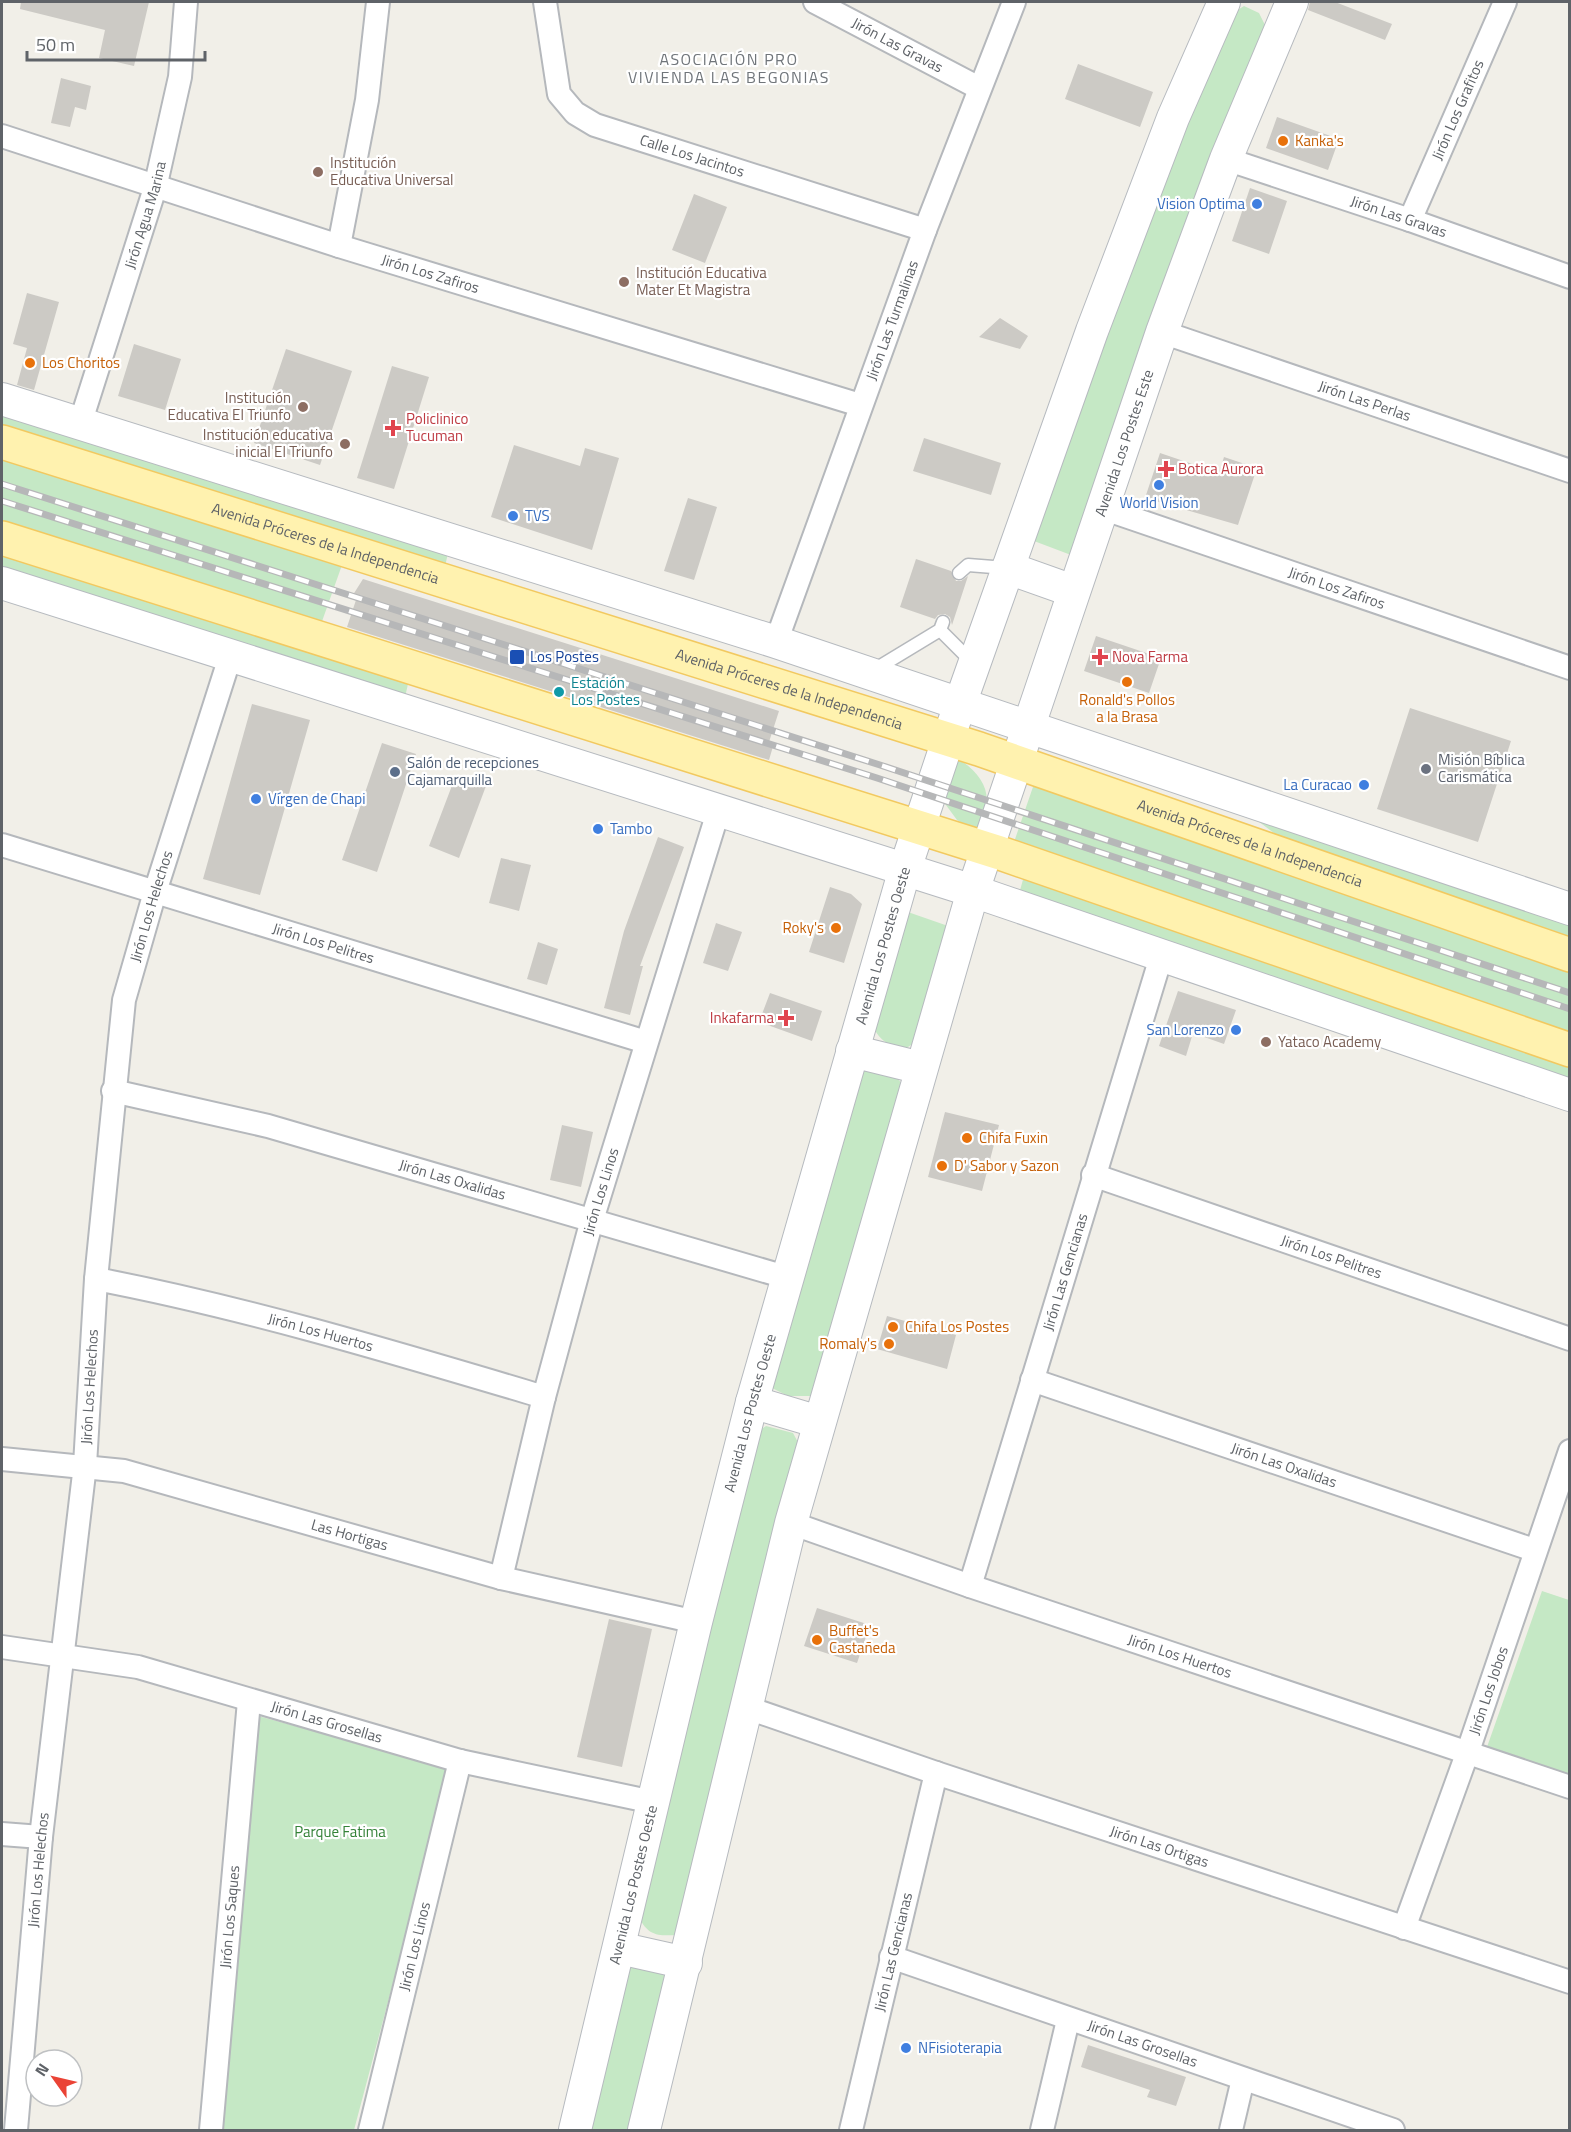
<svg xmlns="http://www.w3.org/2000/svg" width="1571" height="2132" viewBox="0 0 1571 2132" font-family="'Titillium Web',sans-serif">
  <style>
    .green { fill: #c5e8c5 }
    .building { fill: #cccac5 }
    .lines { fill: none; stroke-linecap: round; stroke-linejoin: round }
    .lane-casing { stroke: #b5b8bc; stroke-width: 15 }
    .street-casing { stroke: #b5b8bc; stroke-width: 26 }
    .secondary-casing { stroke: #b6babf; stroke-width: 34 }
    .primary-casing { stroke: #f2c960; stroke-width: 36 }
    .lane { stroke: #fff; stroke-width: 12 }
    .street { stroke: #fff; stroke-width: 22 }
    .secondary { stroke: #fff; stroke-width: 32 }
    .primary { stroke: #fff2af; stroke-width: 33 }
    .rail-casing { stroke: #b6b7b8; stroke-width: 7 }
    .rail { stroke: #fff; stroke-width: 4.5; stroke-dasharray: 14; stroke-linecap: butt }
    .food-dot { fill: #e8710a; stroke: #fff; stroke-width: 2 }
    .education-dot { fill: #8d6e63; stroke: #fff; stroke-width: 2 }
    .shop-dot { fill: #3f7fe0; stroke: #fff; stroke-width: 2 }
    .health-dot { fill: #e0444e; stroke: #fff; stroke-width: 2 }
    .transit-dot { fill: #1a4fb4; stroke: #fff; stroke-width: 2 }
    .culture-dot { fill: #0f9aa8; stroke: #fff; stroke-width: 2 }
    .worship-dot { fill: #6b7280; stroke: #fff; stroke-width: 2 }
    .service-dot { fill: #5c6f8a; stroke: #fff; stroke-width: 2 }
    .labels { text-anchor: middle; stroke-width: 4.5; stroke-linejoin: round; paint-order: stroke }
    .street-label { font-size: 15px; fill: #5f6368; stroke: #fff }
    .food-label { font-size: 15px; fill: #c56008; stroke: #fff; text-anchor: start }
    .education-label { font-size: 15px; fill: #785e54; stroke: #fff; text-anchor: start }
    .shop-label { font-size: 15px; fill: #366cbe; stroke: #fff; text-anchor: start }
    .health-label { font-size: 15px; fill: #be3a42; stroke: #fff; text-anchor: start }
    .transit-label { font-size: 15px; fill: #164399; stroke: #fff; text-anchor: start }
    .culture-label { font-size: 15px; fill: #0d838f; stroke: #fff; text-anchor: start }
    .worship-label { font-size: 15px; fill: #5b616d; stroke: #fff; text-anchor: start }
    .service-label { font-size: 15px; fill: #4e5e75; stroke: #fff; text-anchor: start }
    .park-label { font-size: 15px; fill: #348238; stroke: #fff }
    .neighbourhood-label { font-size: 16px; letter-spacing: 1.5px; fill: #70757a; stroke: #fff }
  </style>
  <rect width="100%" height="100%" fill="#f1efe8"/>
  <path class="green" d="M1244,6L1259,13L1265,25L1214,154L1071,555L1034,541L1105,317L1233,13Z
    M2,410L448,553L444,571L2,432Z
    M2,456L342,565L320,627L2,525Z
    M2,555L408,684L403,706L2,575Z
    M952,755C984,773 999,798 975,831L957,820L943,801Z
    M1034,784L1569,966V1036L1013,845Z
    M1243,810L1569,921V941L1282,839Z
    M1024,876L1569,1063V1082L1019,894Z
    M905,911L951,927L917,1041L905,1049C889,1045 880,1042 873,1026Z
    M871,1069L898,1079L906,1089L815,1387L811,1396H788L772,1388L858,1073Z
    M766,1426L793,1433L800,1446L677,1935C658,1936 648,1936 639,1917L754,1434Z
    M1542,1591L1569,1600V1775L1487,1747Z
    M258,1716L450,1768L354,2130H221Z
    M654,1962L672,1978L636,2130H586L625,1972L635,1963Z"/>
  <path class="building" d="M21,2H149L134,66L99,58L105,30L20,9Z
    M1310,2H1335L1392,24L1385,40L1308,10Z
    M1078,64L1153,92L1140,127L1065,99Z
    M61,78L91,86L86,110L75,107L70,127L51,123Z
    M1277,117L1339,139L1328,170L1266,148Z
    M1250,188L1287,201L1269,254L1232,241Z
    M694,194L727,207L705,263L672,250Z
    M27,293L59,302L34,390L17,385L27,348L13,344Z
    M1000,318L1028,336L1020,349L979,337Z
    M134,344L181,359L165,410L118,396Z
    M286,349L352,371L320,465L254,443Z
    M392,366L429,377L394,489L357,478Z
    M924,438L1001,463L991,495L913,471Z
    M514,445L580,466L585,448L619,458L592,550L491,517Z
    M1160,453L1219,473L1224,457L1257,468L1238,525L1145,498Z
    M688,498L717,507L694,580L664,571Z
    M916,559L951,571L956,581H961L968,576L952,625L950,617L945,614L938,615L935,619L900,607Z
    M363,579L779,711L769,742L774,743L769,760L347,627L356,600L351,598Z
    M1096,636L1161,658L1149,693L1084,671Z
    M252,704L310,720L260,895L203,879Z
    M1410,708L1511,741L1478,842L1377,809Z
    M382,743L416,754L377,872L342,860Z
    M456,775L486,786L459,858L429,846Z
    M658,837L684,847L640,966H643L630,1015L604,1008L624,931Z
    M501,858L531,865L519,911L489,903Z
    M830,887L851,894L862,904L844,963L809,952Z
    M716,923L742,932L728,971L703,963Z
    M538,942L558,949L547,985L527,979Z
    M1178,991L1236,1010L1224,1044L1193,1033L1186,1056L1159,1046Z
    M770,993L822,1011L812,1041L759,1022Z
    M945,1112L999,1125L982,1191L928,1177Z
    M562,1125L593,1132L581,1187L550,1180Z
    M887,1316L956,1335L947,1369L877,1349Z
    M817,1608L870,1625L857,1663L804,1646Z
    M609,1619L652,1629L622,1767L577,1757Z
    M1088,2045L1186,2077L1176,2106L1147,2097L1150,2090L1081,2067Z"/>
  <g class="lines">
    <g class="lane-casing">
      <path id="lane" d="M959,573L968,565L1006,568
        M943,622L940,630L973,663
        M874,670L940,630"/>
    </g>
    <g class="street-casing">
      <g id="street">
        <path id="s1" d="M545,2L559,94L575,113L595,125L925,230"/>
        <path id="s2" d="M815,2L979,88"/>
        <path id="s3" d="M2,136L339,246L860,405"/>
        <path id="s4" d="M1226,159L1410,220L1570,277"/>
        <path id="s5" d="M1410,220L1505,2"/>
        <path d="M339,246L367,100L378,2"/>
        <path id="s6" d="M1162,332L1570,471"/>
        <path id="s7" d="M80,424L155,188L180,77L186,2"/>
        <path id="s8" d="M1102,508L1570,668"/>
        <path id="s9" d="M776,642L925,230L1014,2"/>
        <path id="s10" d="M2,845L646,1042"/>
        <path id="s11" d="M113,1091L268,1126L789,1278"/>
        <path id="s12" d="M1093,1175L1570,1339"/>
        <path id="s13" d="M96,1279C247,1308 396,1353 544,1397"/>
        <path id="s14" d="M1032,1380L1534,1550"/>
        <path id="s15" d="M2,1459L124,1471L501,1578L696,1622"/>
        <path id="s16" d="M791,1523L970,1586L1570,1787"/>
        <path id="s17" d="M501,1578L544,1397L592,1220L718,812"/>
        <path id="s18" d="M970,1586L1161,957"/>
        <path id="s19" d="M2,1647L138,1667L460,1761L653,1802"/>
        <path id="s20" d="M748,1708L936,1773L1570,1982"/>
        <path d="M2,1834L41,1837"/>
        <path id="s21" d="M1404,1928L1467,1754L1570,1451"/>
        <path id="s22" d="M891,1957L1393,2130"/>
        <path id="s23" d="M16,2130L41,1837L85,1465L96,1279L124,1000L155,892L230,657"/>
        <path id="s24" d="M211,2130L249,1701"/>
        <path id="s25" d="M370,2130L460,1761"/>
        <path id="s26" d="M851,2130L936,1773"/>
        <path d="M1042,2130L1068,2020"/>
        <path d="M1231,2130L1243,2079"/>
      </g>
    </g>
    <g class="secondary-casing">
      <g id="secondary">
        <path d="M2,399L776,642L1570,909"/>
        <path d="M1008,568L1073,591"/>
        <path d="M2,583L973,891L1570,1095"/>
        <path d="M852,1051L921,1068"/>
        <path d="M752,1402L819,1422"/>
        <path d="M619,1948L686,1963"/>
        <path id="s27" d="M575,2130L696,1622L752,1402L905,869L960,704L1092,331L1173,118L1224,2"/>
        <path id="s28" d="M644,2130L791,1523L973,891L1162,332L1226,159L1292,2"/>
      </g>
    </g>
    <g class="primary-casing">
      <g id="primary">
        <path id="s29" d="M2,442L979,749L1570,955"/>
        <path d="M2,538L1000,853L1570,1050"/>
      </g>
    </g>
    <use href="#lane" class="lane"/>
    <use href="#street" class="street"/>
    <use href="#secondary" class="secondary"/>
    <use href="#primary" class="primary"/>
    <g class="rail-casing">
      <path id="rail" d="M2,484L880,765L1570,993
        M2,501L877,778L1570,1009"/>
    </g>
    <use href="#rail" class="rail"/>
  </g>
  <g class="food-dot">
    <circle cx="1283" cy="141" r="6"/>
    <circle cx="30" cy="363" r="6"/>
    <circle cx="1127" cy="682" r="6"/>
    <circle cx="836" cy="928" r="6"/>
    <circle cx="967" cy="1138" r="6"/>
    <circle cx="942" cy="1166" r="6"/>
    <circle cx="893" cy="1327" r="6"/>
    <circle cx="889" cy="1344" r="6"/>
    <circle cx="817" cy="1640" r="6"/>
  </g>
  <g class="education-dot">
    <circle cx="318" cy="172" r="6"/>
    <circle cx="624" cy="282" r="6"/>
    <circle cx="303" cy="407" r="6"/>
    <circle cx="345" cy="444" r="6"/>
    <circle cx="1266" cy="1042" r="6"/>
  </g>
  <g class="shop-dot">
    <circle cx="1257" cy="204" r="6"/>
    <circle cx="1159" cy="485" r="6"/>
    <circle cx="513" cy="516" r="6"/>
    <circle cx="1364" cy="785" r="6"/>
    <circle cx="256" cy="799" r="6"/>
    <circle cx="598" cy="829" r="6"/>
    <circle cx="1236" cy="1030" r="6"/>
    <circle cx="906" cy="2048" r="6"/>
  </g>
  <g class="health-dot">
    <path d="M390 419h6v6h6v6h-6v6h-6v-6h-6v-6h6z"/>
    <path d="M1163 460h6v6h6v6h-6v6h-6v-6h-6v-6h6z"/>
    <path d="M1097 648h6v6h6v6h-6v6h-6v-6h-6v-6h6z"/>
    <path d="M783 1009h6v6h6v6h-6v6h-6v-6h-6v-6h6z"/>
  </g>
  <rect class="transit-dot" x="509" y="649" width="16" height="16" rx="3"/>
  <circle class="culture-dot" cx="559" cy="692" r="6"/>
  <circle class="worship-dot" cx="1426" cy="769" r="6"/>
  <circle class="service-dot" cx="395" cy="772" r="6"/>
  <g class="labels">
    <g class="street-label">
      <text dy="5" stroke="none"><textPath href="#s2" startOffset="93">Jirón Las Gravas</textPath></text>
      <text dy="5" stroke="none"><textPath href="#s5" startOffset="120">Jirón Los Grafitos</textPath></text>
      <text dy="5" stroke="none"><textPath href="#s1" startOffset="243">Calle Los Jacintos</textPath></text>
      <text dy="5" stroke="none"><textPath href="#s7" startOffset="219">Jirón Agua Marina</textPath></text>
      <text dy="5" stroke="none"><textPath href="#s4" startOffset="182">Jirón Las Gravas</textPath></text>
      <text dy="5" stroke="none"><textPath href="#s3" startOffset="450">Jirón Los Zafiros</textPath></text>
      <text dy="5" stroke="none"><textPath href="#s9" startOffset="342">Jirón Las Turmalinas</textPath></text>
      <text dy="5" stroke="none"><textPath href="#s6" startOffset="214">Jirón Las Perlas</textPath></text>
      <text dy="5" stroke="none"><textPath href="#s28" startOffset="1755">Avenida Los Postes Este</textPath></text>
      <text dy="5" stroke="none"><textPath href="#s29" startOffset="339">Avenida Próceres de la Independencia</textPath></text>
      <text dy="5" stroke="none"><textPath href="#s8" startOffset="248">Jirón Los Zafiros</textPath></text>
      <text dy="5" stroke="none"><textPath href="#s29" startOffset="825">Avenida Próceres de la Independencia</textPath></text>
      <text dy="5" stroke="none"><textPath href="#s29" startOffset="1311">Avenida Próceres de la Independencia</textPath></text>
      <text dy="5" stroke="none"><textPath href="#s23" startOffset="1233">Jirón Los Helechos</textPath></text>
      <text dy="5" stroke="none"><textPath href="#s10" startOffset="336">Jirón Los Pelitres</textPath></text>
      <text dy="5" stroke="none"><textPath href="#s27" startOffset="1224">Avenida Los Postes Oeste</textPath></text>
      <text dy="5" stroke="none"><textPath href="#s11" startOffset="351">Jirón Las Oxalidas</textPath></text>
      <text dy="5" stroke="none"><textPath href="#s17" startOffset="399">Jirón Los Linos</textPath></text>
      <text dy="5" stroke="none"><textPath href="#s12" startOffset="252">Jirón Los Pelitres</textPath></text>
      <text dy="5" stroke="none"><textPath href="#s18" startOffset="328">Jirón Las Gencianas</textPath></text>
      <text dy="5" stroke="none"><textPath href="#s13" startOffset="231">Jirón Los Huertos</textPath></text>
      <text dy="5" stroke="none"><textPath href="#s23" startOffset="747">Jirón Los Helechos</textPath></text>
      <text dy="5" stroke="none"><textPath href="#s27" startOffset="738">Avenida Los Postes Oeste</textPath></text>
      <text dy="5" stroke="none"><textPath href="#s14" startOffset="266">Jirón Las Oxalidas</textPath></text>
      <text dy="5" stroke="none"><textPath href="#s15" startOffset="357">Las Hortigas</textPath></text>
      <text dy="5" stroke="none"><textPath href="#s16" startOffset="411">Jirón Los Huertos</textPath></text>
      <text dy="5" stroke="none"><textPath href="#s21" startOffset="252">Jirón Los Jobos</textPath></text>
      <text dy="5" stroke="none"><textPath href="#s19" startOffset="334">Jirón Las Grosellas</textPath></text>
      <text dy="5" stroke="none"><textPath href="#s20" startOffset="434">Jirón Las Ortigas</textPath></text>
      <text dy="5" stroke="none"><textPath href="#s23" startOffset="261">Jirón Los Helechos</textPath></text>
      <text dy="5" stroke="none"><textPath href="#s27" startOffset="252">Avenida Los Postes Oeste</textPath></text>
      <text dy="5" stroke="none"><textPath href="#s24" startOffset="214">Jirón Los Saques</textPath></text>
      <text dy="5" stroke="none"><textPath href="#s25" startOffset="189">Jirón Los Linos</textPath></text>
      <text dy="5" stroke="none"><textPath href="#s26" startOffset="183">Jirón Las Gencianas</textPath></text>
      <text dy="5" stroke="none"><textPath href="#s22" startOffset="266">Jirón Las Grosellas</textPath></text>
    </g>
    <g class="food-label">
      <text x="1295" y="146">Kanka's</text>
      <text x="42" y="368">Los Choritos</text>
      <text x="1127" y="705" text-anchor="middle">Ronald's Pollos<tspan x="1127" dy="17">a la Brasa</tspan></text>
      <text x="824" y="933" text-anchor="end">Roky's</text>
      <text x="979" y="1143">Chifa Fuxin</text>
      <text x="954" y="1171">D' Sabor y Sazon</text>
      <text x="905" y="1332">Chifa Los Postes</text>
      <text x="877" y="1349" text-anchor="end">Romaly's</text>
      <text x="829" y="1636">Buffet's<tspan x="829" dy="17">Castañeda</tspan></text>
    </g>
    <g class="education-label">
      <text x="330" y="168">Institución<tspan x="330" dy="17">Educativa Universal</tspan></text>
      <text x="636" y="278">Institución Educativa<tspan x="636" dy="17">Mater Et Magistra</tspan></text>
      <text x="291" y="403" text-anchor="end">Institución<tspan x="291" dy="17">Educativa El Triunfo</tspan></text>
      <text x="333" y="440" text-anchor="end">Institución educativa<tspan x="333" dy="17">inicial El Triunfo</tspan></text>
      <text x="1278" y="1047">Yataco Academy</text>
    </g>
    <g class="shop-label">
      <text x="1245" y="209" text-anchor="end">Vision Optima</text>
      <text x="1159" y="508" text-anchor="middle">World Vision</text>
      <text x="525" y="521">TVS</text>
      <text x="1352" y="790" text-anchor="end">La Curacao</text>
      <text x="268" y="804">Vírgen de Chapi</text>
      <text x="610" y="834">Tambo</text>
      <text x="1224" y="1035" text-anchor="end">San Lorenzo</text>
      <text x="918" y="2053">NFisioterapia</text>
    </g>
    <g class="health-label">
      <text x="406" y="424">Policlinico<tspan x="406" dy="17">Tucuman</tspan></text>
      <text x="1178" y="474">Botica Aurora</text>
      <text x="1112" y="662">Nova Farma</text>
      <text x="774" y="1023" text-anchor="end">Inkafarma</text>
    </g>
    <g class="transit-label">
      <text x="530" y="662">Los Postes</text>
    </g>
    <g class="culture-label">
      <text x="571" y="688">Estación<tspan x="571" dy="17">Los Postes</tspan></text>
    </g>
    <g class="worship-label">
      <text x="1438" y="765">Misión Bíblica<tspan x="1438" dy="17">Carismática</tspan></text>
    </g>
    <g class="service-label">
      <text x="407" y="768">Salón de recepciones<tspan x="407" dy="17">Cajamarquilla</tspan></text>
    </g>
    <g class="park-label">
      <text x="340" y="1837">Parque Fatima</text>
    </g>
    <g class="neighbourhood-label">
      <text x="729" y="65">ASOCIACIÓN PRO<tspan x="729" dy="18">VIVIENDA LAS BEGONIAS</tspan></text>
    </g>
  </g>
  <rect width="1571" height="2132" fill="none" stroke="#5f6368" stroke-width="6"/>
  <g transform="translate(54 2078) rotate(304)"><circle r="28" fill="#ffffff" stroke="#bfc1c3" stroke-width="1.5"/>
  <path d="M0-4.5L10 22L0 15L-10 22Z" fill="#ea4335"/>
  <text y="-9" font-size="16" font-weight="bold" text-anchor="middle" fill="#5f6368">N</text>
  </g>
  <path d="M27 51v9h178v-9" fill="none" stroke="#5f6368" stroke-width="3"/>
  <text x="36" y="51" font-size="18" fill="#5f6368" stroke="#ffffff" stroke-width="4.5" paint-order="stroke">50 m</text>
</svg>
